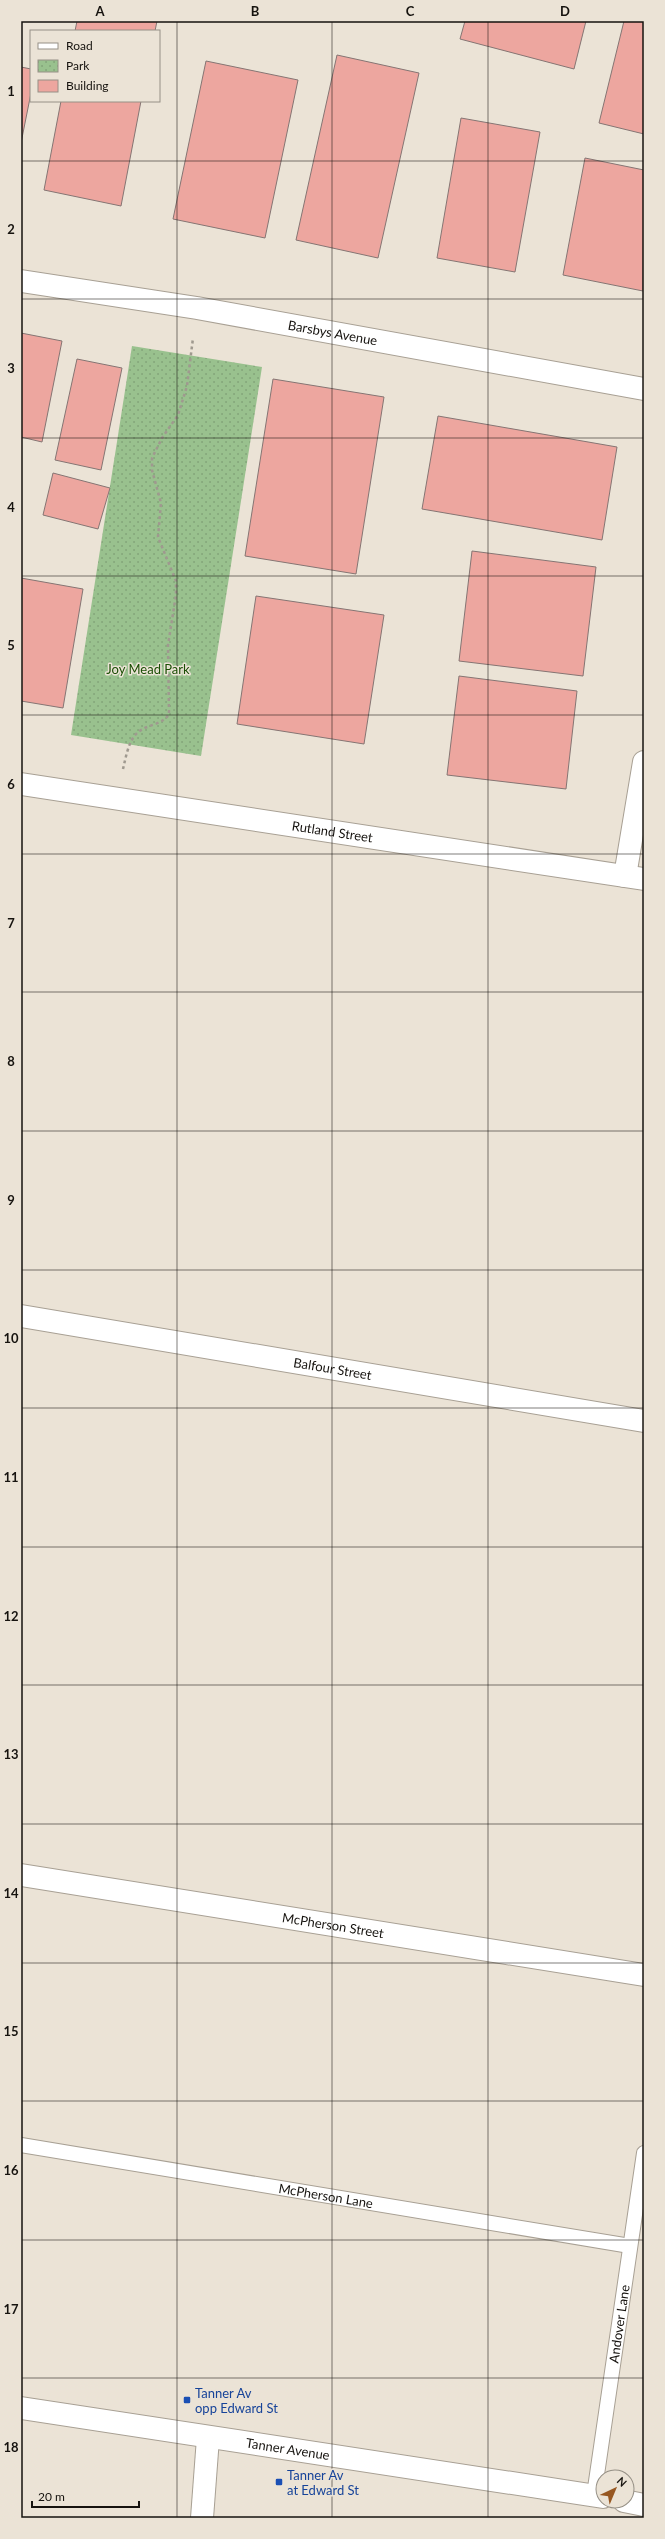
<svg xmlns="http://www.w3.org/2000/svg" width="665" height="2539" viewBox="0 0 665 2539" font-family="Lato,sans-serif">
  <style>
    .park { fill: url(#park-dots) }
    .building { fill: #eda69f; stroke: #857573 }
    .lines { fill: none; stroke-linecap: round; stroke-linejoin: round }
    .lane-casing { stroke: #a8a094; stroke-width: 16 }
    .street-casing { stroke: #a8a094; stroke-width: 24 }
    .path { stroke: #9f998f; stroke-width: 2.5; stroke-dasharray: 3 3; stroke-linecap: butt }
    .lane { stroke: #fff; stroke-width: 14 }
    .street { stroke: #fff; stroke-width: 22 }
    .grid { fill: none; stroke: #16130f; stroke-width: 1; stroke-opacity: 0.55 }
    .transit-dot { fill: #1a4fb4; stroke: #ebe3d6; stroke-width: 1.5 }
    .labels { text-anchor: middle; stroke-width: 3; stroke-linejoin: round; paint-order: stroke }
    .street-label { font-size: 13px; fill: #16130f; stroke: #ebe3d6 }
    .park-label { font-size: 13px; fill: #1a4e04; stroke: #ebe3d6 }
    .transit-label { font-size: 13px; fill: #164399; stroke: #ebe3d6; text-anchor: start }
    .neatline { fill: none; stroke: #16130f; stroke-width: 1.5 }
    .grid-label { font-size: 13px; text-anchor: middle; font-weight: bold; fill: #16130f }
  </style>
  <defs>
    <pattern id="park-dots" width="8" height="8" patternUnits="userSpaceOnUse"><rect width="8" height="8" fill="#99c18e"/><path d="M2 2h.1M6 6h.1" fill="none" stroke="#83a579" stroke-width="1.8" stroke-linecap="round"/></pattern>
  </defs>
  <rect width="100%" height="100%" fill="#ebe3d6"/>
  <path class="park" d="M132,346L262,367L201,756L71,735Z"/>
  <path class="building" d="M77,21H157L155,31H75Z
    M465,21H586L574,69L460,39Z
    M624,21H644V134L599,123Z
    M337,55L419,73L378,258L296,240Z
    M206,61L298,80L265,238L173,219Z
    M21,67L31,69V93L21,143Z
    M61,101H141L121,206L44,190Z
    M461,118L540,132L515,272L437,258Z
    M585,158L644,170L643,291L563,275Z
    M21,333L62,341L42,442L21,437Z
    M77,359L122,368L101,470L55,460Z
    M273,379L384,397L356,574L245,556Z
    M438,416L617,447L602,540L422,509Z
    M53,473L110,488L98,529L43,515Z
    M472,551L596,567L583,676L459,661Z
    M21,578L83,589L63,708L21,701Z
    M256,596L384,615L364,744L237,724Z
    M459,676L577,691L566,789L447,775Z"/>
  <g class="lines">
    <g class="lane-casing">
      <g id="lane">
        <path id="s1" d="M21,2145L630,2246"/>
        <path id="s2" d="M594,2495L644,2153"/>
      </g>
    </g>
    <g class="street-casing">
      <g id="street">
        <path id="s3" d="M21,281L197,308L644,389"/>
        <path id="s4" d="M21,784L644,879"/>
        <path d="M625,876L644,762"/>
        <path id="s5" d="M21,1316L644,1421"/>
        <path id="s6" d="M21,1875L644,1975"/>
        <path id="s7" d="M21,2408L603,2497"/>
        <path d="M624,2501L644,2505"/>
        <path d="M202,2518L208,2438"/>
      </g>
    </g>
    <path class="path" d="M123,769C126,757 128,742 137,733C147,724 163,725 169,714L168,645L176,595V581L158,537L161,503L152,470V458L162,438L178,415L187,386L193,338"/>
    <use href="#lane" class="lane"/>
    <use href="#street" class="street"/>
  </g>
  <path class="grid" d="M177,21V2518M332,21V2518M488,21V2518M21,161H644M21,299H644M21,438H644M21,576H644M21,715H644M21,854H644M21,992H644M21,1131H644M21,1270H644M21,1408H644M21,1547H644M21,1685H644M21,1824H644M21,1963H644M21,2101H644M21,2240H644M21,2378H644"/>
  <g class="transit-dot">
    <rect x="183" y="2396" width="8" height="8" rx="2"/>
    <rect x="275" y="2478" width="8" height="8" rx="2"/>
  </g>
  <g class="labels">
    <g class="street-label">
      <text dy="5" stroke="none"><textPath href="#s3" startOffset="316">Barsbys Avenue</textPath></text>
      <text dy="5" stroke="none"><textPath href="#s4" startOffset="315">Rutland Street</textPath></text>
      <text dy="5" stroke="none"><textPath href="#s5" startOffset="316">Balfour Street</textPath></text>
      <text dy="5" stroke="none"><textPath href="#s6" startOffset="316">McPherson Street</textPath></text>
      <text dy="5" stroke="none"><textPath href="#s1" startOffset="309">McPherson Lane</textPath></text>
      <text dy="5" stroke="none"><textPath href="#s2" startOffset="173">Andover Lane</textPath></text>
      <text dy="5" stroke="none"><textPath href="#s7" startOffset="270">Tanner Avenue</textPath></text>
    </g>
    <g class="park-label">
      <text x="148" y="674">Joy Mead Park</text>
    </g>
    <g class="transit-label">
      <text x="195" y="2398">Tanner Av<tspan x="195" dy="15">opp Edward St</tspan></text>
      <text x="287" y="2480">Tanner Av<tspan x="287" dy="15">at Edward St</tspan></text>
    </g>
  </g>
  <rect width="665" height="2539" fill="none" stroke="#ebe3d6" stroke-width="44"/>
  <rect x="30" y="30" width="130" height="72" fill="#ebe3d6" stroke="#969086"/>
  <rect x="38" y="43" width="20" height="6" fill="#ffffff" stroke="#969086"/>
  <text x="66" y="50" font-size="12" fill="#16130f">Road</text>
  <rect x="38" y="60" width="20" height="12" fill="url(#park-dots)" stroke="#969086"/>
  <text x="66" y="70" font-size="12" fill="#16130f">Park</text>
  <rect x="38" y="80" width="20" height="12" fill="#eda69f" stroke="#969086"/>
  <text x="66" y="90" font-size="12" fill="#16130f">Building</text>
  <g transform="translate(615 2489) rotate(44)"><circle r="19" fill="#ebe3d6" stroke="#969086"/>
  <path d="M0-3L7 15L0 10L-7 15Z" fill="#975721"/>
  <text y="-6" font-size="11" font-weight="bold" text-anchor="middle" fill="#16130f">N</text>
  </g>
  <path d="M32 2501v6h107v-6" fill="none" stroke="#16130f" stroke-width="2"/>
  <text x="38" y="2501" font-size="12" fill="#16130f" stroke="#ebe3d6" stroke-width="3" paint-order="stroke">20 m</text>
  <rect x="22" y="22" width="621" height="2495" class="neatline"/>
  <g class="grid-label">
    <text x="100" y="16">A</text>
    <text x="255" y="16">B</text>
    <text x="410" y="16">C</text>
    <text x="565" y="16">D</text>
    <text x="11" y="96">1</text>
    <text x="11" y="234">2</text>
    <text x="11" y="373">3</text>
    <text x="11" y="512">4</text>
    <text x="11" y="650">5</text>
    <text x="11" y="789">6</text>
    <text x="11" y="928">7</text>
    <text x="11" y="1066">8</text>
    <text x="11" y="1205">9</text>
    <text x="11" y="1343">10</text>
    <text x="11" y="1482">11</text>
    <text x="11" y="1621">12</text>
    <text x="11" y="1759">13</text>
    <text x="11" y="1898">14</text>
    <text x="11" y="2036">15</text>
    <text x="11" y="2175">16</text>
    <text x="11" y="2314">17</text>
    <text x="11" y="2452">18</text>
  </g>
</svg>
